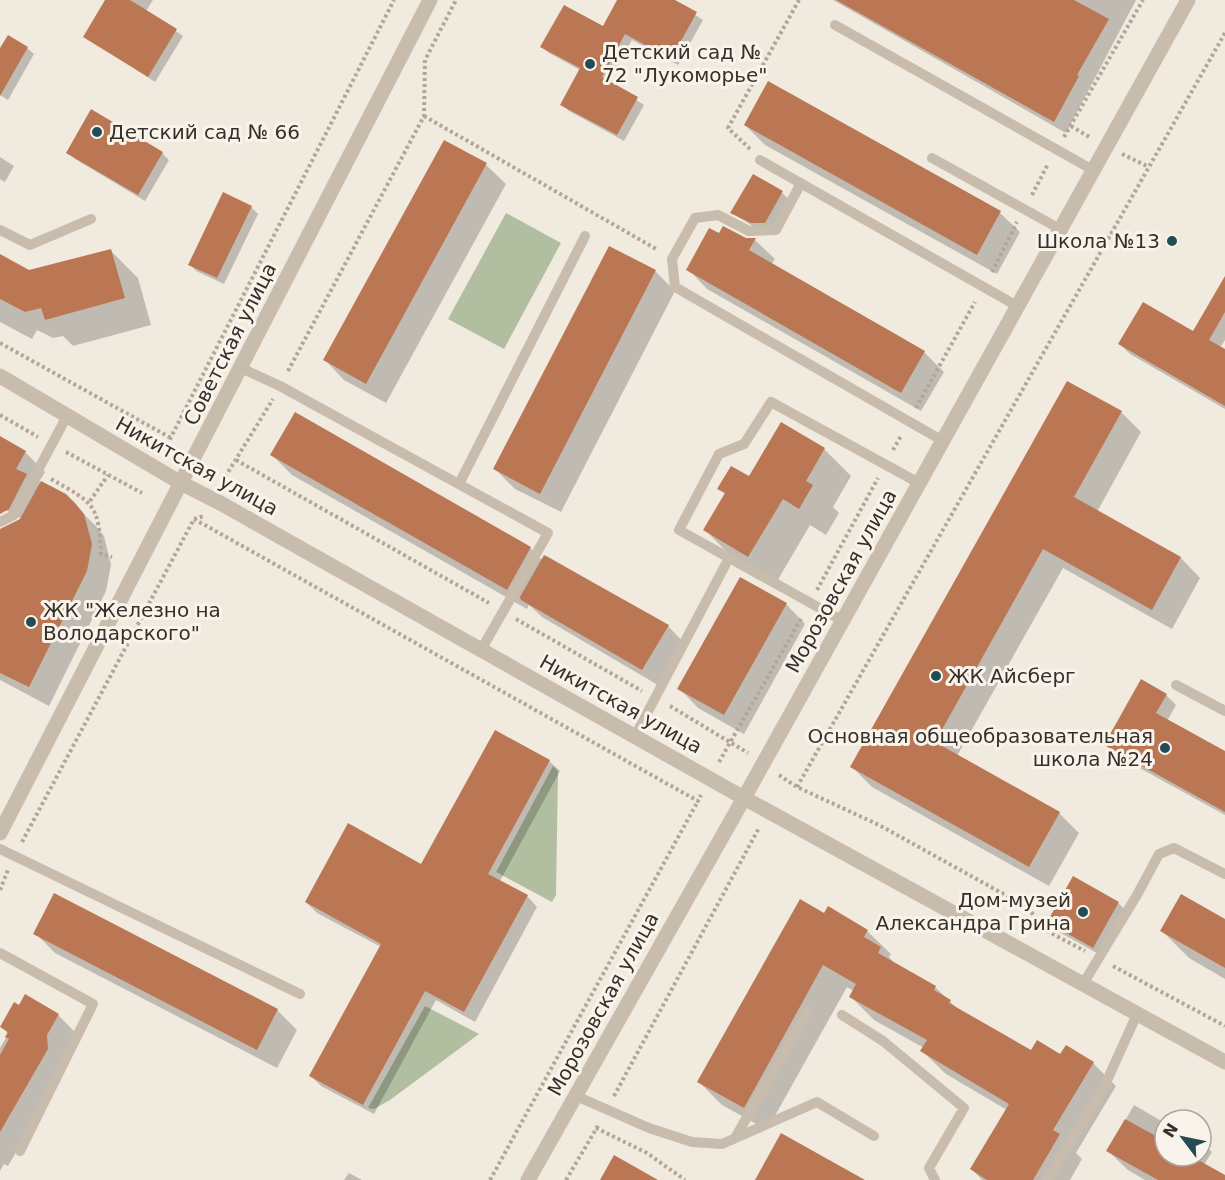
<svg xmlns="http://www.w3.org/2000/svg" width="1225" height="1180" viewBox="0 0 1225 1180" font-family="'DejaVu Sans',sans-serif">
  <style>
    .green { fill: #b1bfa0 }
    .shadow { fill: #0003 }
    .building { fill: #bb7753 }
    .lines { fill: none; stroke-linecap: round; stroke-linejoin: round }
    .path { stroke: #b4a696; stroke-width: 4; stroke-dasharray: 3 3; stroke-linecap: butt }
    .lane { stroke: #c8bcac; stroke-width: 10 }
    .street { stroke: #c8bcac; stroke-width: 15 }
    .poi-dot { fill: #234c55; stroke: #f9f4eb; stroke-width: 2 }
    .labels { text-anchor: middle; stroke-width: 6; stroke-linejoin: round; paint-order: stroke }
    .poi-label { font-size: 20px; fill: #372f2a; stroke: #f9f4eb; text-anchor: start }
    .street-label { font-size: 20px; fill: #372f2a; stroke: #f9f4eb }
  </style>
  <rect width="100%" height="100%" fill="#f1eadf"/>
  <path class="green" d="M506,213L561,243L504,349L448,319Z
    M553,766L558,771L556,895L552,902L496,872Z
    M425,1006L479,1034L390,1100L374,1109L368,1108Z"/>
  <path class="shadow" d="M107,0H153L146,11L183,36L155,82L85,36Z
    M619,0H672L703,20L678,65L632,40L609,82L644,105L624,141L569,111L562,105L580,70L549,53L542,47L603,28Z
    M833,0H1136L1066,133Z
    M27,48L34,54L8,100L0,95V51Z
    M769,83L1000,213L1020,232L997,274L765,145L745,125Z
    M445,142L486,165L506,184L386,403L344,380L325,360Z
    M68,153H162L169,160L145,201L75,159Z
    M0,157L14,166L5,182L0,179Z
    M782,193L789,199L771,229L759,230L732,213Z
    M251,207L258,214L224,284L196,271L190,264Z
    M719,235L755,240L775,259L771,265L924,352L944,372L921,411L707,289L688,269Z
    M111,251L138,278L151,325L73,346L63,336L53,338L37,330L32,339L0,322V255L29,271Z
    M655,271L675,291L561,512L515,489L495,469Z
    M1225,279V340L1220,348L1225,350V409L1130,354L1120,344L1194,333Z
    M1121,412L1141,432L1097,512L1181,558L1200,578L1172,629L1063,568L957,756L1059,813L1079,833L1049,886L872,787L852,767Z
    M295,414L530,548L543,561L547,556L668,626L687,646L663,688L542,617L529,605L527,609L292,475L272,455Z
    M0,438L25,452L45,472L39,482L65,496L95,525L104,536L111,565L106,591L49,706L0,680V559L22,519L0,507Z
    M824,449L851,476L833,507L839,513L826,535L810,525L776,583L732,557L705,530L726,495L719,488Z
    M786,604L805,624L744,734L698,708L679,688Z
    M1166,695L1176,705L1167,721L1225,753V815L1116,755L1106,744Z
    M549,761L560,771L500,881L527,896L537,907L475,1022L436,1000L374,1114L321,1086L311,1076L381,947L317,913L306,902L422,866Z
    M1118,903L1129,913L1104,957L1059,932L1049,922Z
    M824,915L867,931L891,954L889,957L896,965L935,987L960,1011L1031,1052L1093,1063L1116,1086L1076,1153L1082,1159L1070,1180H982L972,1169L1007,1110L946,1074L922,1051L924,1048L874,1020L851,997L854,991L847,987L767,1130L722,1105L699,1082Z
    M1225,921V979L1189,958L1162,931Z
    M35,933L277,1010L297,1030L277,1068L55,953Z
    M26,996L58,1015L76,1033L65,1068L8,1166L4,1164L0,1171V1048L8,1034L2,1027Z
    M1134,1105L1165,1123V1156H1201V1142L1212,1152L1204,1165L1225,1177V1180H1145L1128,1170L1108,1151Z
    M349,1173L362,1180H344Z"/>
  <path class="building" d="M105,0H130L177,29L148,77L83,37Z
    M617,0H675L697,12L671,59L625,34L602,77L638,97L617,135L560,105L580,68L540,47L564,5L603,26Z
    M836,0H1074L1109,19L1077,75L1079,76L1054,122Z
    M8,35L28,47L0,96V48Z
    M768,81L1001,211L977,255L744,125Z
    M91,109L163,152L138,195L66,153Z
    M444,140L487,163L366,384L323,360Z
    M753,174L783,191L765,223H751L730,213Z
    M223,192L252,206L217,278L188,265Z
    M723,226L746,238H756L749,250L925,351L901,393L686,270L709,228L719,233Z
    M609,246L656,270L540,494L493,469Z
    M111,249L125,298L45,320L41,308L25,312L0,299V254L29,270Z
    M1225,276V312L1209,340L1225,349V406L1118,344L1143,302L1193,331Z
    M1067,381L1122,411L1074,497L1181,557L1152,610L1043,549L935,742L1060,812L1029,867L850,767Z
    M295,412L531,547L507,590L270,455Z
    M781,422L825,448L806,481L813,485L799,509L783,499L748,557L703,530L725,493L717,489L731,466L749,476Z
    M0,436L26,451L16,469L27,474L9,509L0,514Z
    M41,481L66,494L75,503L84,514L92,544L87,571L29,687L0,673V529L20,519Z
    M544,555L669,625L642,670L521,600L520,597Z
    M740,577L787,603L724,715L677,689Z
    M1141,679L1167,694L1156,713L1225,751V812L1104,745Z
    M495,730L550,760L488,874L528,895L464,1012L425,991L363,1105L309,1076L381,944L305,902L348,823L421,864Z
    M1073,876L1119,902L1093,948L1047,922Z
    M54,893L278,1009L257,1050L33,934Z
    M1181,894L1225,919V968L1160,931Z
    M800,899L824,913L828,906L868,930L864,937L881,947L878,953L936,986L934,990L951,1000L949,1003L1031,1050L1037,1040L1060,1054L1066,1045L1094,1062L1053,1130L1060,1134L1033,1180H987L970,1169L1009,1104L920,1051L927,1040L849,997L856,984L823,965L744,1108L697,1082Z
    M25,994L59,1014L47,1035L48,1049L0,1132V1055L9,1039L5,1037L8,1032L0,1027L14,1002L19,1005Z
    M1125,1119L1165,1141V1156H1191L1225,1175V1180H1158L1106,1151Z
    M781,1133L865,1180H755Z
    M614,1155L658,1180H600Z"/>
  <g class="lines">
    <path class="path" d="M424,116L658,250
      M1071,126L1091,138
      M1064,137L1143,0
      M750,149L728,128L799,0
      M1122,154L1149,167
      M1032,195L1048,164
      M992,272L1017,222
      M0,343L171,438
      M288,371L424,116L425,60L456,0
      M916,408L975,302
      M0,415L38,437
      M167,445L394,0
      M893,450L901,436
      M66,452L142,493
      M236,460L489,603
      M51,479C93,503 99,503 101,554L112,557
      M222,482L273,399
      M90,501L108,475
      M194,519L698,801L701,795
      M817,590L878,478
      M516,619L642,691
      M670,706L748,753
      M719,762L802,617
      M779,775L797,787L879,825L1027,907L1047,931L1085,951
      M797,787L1225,33
      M22,842L194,519L204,516
      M0,890L8,870
      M1113,966L1225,1026
      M614,1096L759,828
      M596,1128L647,1153L685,1180
      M490,1180L698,801
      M566,1180L599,1124"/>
    <path class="lane" d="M835,25L1093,170
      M932,158L1060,229
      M760,160L1017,306
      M801,183L776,230L749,231L718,215L695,218L672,259L675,287L943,441
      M0,230L30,245L91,219
      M241,368L280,386L548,533L481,650
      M459,484L585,236
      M0,522L14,515L67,416
      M843,621L679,530L719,454L744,444L771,402L919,483
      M1176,685L1225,711
      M635,736L729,558
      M0,849L300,994
      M0,953L93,1004L20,1151
      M1083,984L1137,895L1159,854L1174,848L1225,874
      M842,1015L883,1041L964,1108L929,1168L935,1180
      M576,1096L649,1128L692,1142L722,1144L817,1102L874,1136
      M735,1138L808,1011
      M1047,1180L1105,1085L1137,1014"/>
    <path class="street" d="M0,376L181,483L222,504L744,798L1225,1062
      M0,833L430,0
      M528,1180L744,798L1188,0"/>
  </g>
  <g class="poi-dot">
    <circle cx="590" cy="64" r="6"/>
    <circle cx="97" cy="132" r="6"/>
    <circle cx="1172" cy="241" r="6"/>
    <circle cx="31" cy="622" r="6"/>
    <circle cx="936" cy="676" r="6"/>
    <circle cx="1165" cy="748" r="6"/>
    <circle cx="1083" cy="912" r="6"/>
  </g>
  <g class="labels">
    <g class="poi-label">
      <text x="602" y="59">Детский сад №<tspan x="602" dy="23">72 "Лукоморье"</tspan></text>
      <text x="109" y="139">Детский сад № 66</text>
      <text x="1160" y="248" text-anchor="end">Школа №13</text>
      <text x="43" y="617">ЖК "Железно на<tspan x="43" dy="23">Володарского"</tspan></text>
      <text x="948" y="683">ЖК Айсберг</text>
      <text x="1153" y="743" text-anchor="end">Основная общеобразовательная<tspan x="1153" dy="23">школа №24</tspan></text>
      <text x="1071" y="907" text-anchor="end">Дом-музей<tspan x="1071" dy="23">Александра Грина</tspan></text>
    </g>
    <g class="street-label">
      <text transform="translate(230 344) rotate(-63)" y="7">Советская улица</text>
      <text transform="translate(197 466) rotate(29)" y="7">Никитская улица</text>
      <text transform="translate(841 581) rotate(-61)" y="7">Морозовская улица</text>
      <text transform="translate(621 704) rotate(29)" y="7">Никитская улица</text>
      <text transform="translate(603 1004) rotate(-61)" y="7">Морозовская улица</text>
    </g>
  </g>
  <g transform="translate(1183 1138) rotate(302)"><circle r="28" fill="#f9f4eb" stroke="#aba59e" stroke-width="1.5"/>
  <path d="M0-4.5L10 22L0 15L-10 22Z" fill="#234c55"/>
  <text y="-9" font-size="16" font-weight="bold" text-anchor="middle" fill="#372f2a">N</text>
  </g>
</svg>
